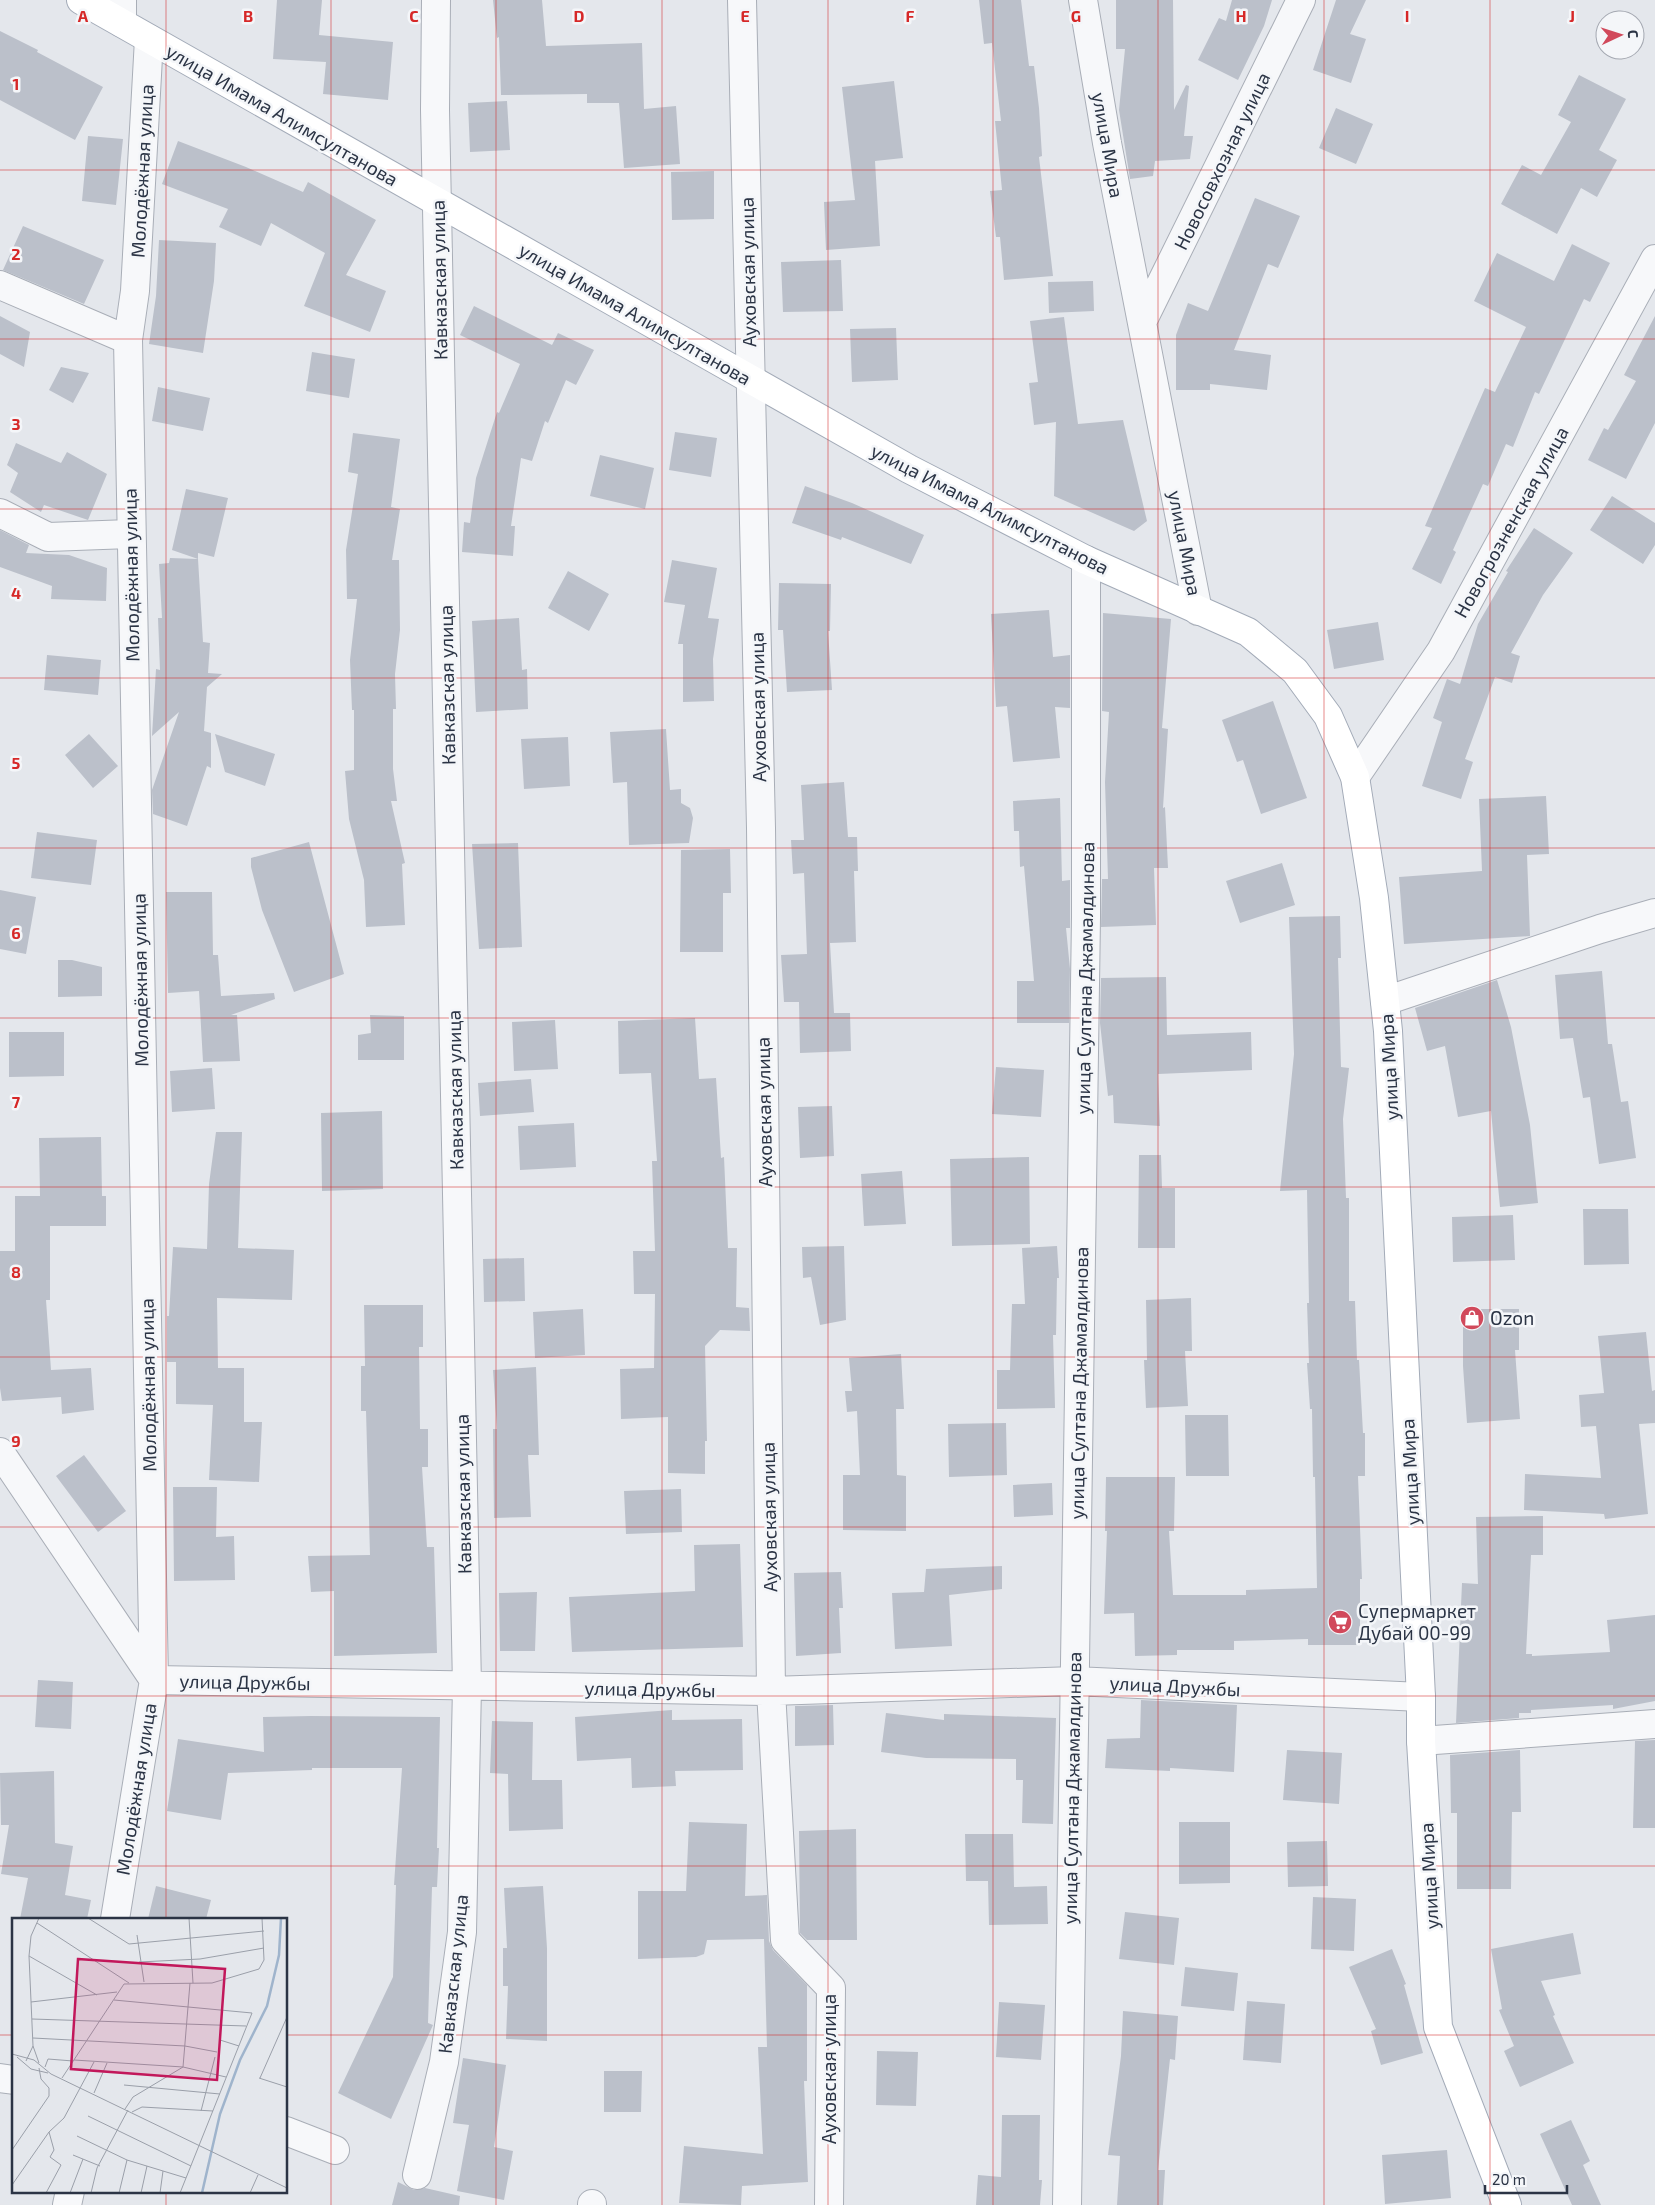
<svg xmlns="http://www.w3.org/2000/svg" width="1655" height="2205" viewBox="0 0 1655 2205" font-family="'Exo 2',sans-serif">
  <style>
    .building { fill: #bbc0ca }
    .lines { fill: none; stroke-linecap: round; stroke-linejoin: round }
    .minor-casing { stroke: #a9aeb7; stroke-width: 30 }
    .major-casing { stroke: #a3abb8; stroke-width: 30 }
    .minor { stroke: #f7f8fa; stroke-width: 28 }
    .major { stroke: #fff; stroke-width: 28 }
    .grid { fill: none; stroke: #d62828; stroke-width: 1; stroke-opacity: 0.55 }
    .labels { text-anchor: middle; stroke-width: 5; stroke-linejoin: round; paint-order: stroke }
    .street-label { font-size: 19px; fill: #2b3445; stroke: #f4f6f9 }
    .poi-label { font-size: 19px; fill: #2b3445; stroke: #f4f6f9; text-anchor: start }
    .inset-river { fill: none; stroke: #9fb4cc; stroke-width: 2.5 }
    .inset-road { fill: none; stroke: #9a9fa9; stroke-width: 1 }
    .view { fill: #c2185b; fill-opacity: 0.15; stroke: #c2185b; stroke-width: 2.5 }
    .inset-edge { fill: none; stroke: #2b3445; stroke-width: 2.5 }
    .grid-label { font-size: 16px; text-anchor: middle; font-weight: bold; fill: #d62828; stroke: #f4f6f9; stroke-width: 5; stroke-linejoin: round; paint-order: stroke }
  </style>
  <rect width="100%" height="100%" fill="#e4e7ec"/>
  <path class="building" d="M277,0H322L319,35L393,42L388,100L323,94L326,62L273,59Z
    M493,0H542L546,46L642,43L644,109L676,106L680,164L624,168L619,103H587V94L501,95L499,37L497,38Z
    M979,0H1021L1029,66H1034L1039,108L1042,156L1039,157L1053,276L1004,280L1000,237H996L990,191L1002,190L995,121H1001L992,43L984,44Z
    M1116,0H1173L1174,110L1186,85L1189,86L1184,136H1193L1190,159L1155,161L1153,176L1130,179L1119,110L1125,49H1116Z
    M1232,0H1272L1264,26L1238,80L1198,60L1219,18L1226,21Z
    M1336,0H1366L1350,34L1366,39L1351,83L1313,70Z
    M0,31L38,50L37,52L103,87L75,140L0,100Z
    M1579,75L1626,99L1599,150L1617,160L1597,197L1581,188L1557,234L1501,204L1522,165L1541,175L1571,122L1558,115Z
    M894,81L903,158L875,161L880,246L826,250L824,202L855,200L842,87Z
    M507,101L510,150L470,152L468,103Z
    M1336,108L1373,124L1356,164L1319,148Z
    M88,136L123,139L116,205L82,201Z
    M178,141L246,167L303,192L308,182L376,220L346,275L386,291L370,332L304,306L325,253L271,223L261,246L219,227L228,209L162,184Z
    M714,171V219L672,220L671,172Z
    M1255,198L1300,216L1278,268L1268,264L1234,350L1271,355L1267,390L1210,384V390H1176V335L1188,303L1208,311Z
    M23,226L104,260L84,304L3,270Z
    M159,240L216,243L214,281L203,353L149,344L156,296Z
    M1572,244L1610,263L1590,302L1584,299L1539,394L1535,392L1513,447L1506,444L1488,486L1483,484L1453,550L1456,552L1441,584L1412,569L1432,528L1425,526L1485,388L1495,392L1526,327L1474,301L1497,253L1554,281Z
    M841,260L843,311L783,312L781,262Z
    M1093,281L1094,311L1049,313L1048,282Z
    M474,306L552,345L558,333L594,350L576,385L566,380L548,423L545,421L532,461L521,458L511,526H515L513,556L462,552L464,522L470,523L476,478L497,412L499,413L520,364L460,335Z
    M0,316L30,332L24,367L0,354Z
    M1655,316V423L1626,479L1588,460L1604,428L1608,430L1636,381L1624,375Z
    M1064,317L1078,424L1123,420L1147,521L1134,531L1054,496L1056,422L1034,425L1029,383L1038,382L1030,321Z
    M896,328L898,380L852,382L850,329Z
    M312,352L355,359L349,398L306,391Z
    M61,367L89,373L73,403L49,390Z
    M158,387L210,398L203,431L152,421Z
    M675,432L717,438L711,477L669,470Z
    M353,433L400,439L391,507L400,509L392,560H399L400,630L395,674L396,709H393V769L397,801H391L405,863L402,864L405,925L366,927L364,880L349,819L345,771L354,770V710H352L350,660L357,599H347L346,550L358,474L348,472Z
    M16,443L61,463L67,452L107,474L88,520L44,505L41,512L10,492L18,473L7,465Z
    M600,455L654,468L645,509L590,496Z
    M805,486L852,503L924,535L911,564L842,537L841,540L792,523Z
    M186,489L228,498L214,557L198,553V559L172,550Z
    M1612,496L1655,523V545L1643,564L1590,530Z
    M1534,528L1573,553L1543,595L1511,653L1520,656L1512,683L1495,677L1465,759L1473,762L1461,799L1422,786L1442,722L1433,718L1447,679L1460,684L1478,624L1508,572L1506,571Z
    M0,530L29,545L26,553L69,555L107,568L106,601L51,599L52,586L0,567Z
    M170,558L198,559L203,642L210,643L208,673L222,674L207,687L204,731L211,733V768L207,766L187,826L153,814L152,790L179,712L152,736L156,669L160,670L158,618H162L159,564L169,563Z
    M672,560L717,568L708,618L719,619L713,659L714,701L683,702V644H678L685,605L664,602Z
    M568,571L609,594L589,631L548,608Z
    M779,583L831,584L830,631H828L832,690L787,692L783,630H778Z
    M1049,610L1053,657L1070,655V708L1055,707L1060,758L1013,762L1007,706L996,707L991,614Z
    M1103,613L1171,619L1162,728L1168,729L1163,808L1165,807L1168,868H1154L1156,925L1101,927L1102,879H1108L1105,782L1109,712L1102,711Z
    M519,618L522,670L527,669L528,709L476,712L472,621Z
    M1378,622L1384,660L1334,669L1327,630Z
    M47,655L101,660L98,695L44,690Z
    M1273,701L1307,798L1261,814L1243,760L1237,762L1222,720Z
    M666,729L670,790L681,789V803L690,808L693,818L689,843L629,845L627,782L613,783L610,732Z
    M89,734L118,766L93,788L65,755Z
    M215,734L275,754L265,786L225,772Z
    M568,737L570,786L524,789L521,739Z
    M844,782L848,837H857L858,871H854L856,942L830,943L834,1013H850L851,1051L800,1053L799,1002H784L781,955L807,954L804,873L793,874L791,840H804L801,785Z
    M1546,796L1549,854L1527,855L1530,936L1404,944L1399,877L1482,871L1479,799Z
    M1060,798L1062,881L1070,880V928H1066L1070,969L1069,1023H1017V981H1034L1024,866L1020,867L1019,831H1014L1013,801Z
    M37,832L97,840L91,885L31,878Z
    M309,842L344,974L294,992L262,910L251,867V858Z
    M518,843L522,947L479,949L472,844Z
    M730,849L731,893H723V952H680L681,850Z
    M1282,863L1295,905L1240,923L1226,881Z
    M0,890L36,897L26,954L0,949Z
    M166,892H212L213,955H218L221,996L274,993L275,999L231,1015H237L240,1061L203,1062L199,991L168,993Z
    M1340,916L1341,958H1338L1341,1067L1349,1068L1343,1119L1346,1198H1349V1301H1355L1357,1360H1359L1363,1433H1365V1476H1358L1362,1579H1360V1645H1308V1639L1234,1641V1650H1177V1655L1135,1656L1134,1613L1104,1614L1107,1531H1105L1106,1477H1175L1174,1531H1169L1173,1595H1246V1590L1317,1588L1315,1477H1313L1312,1409H1310L1307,1363H1309L1307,1303H1309L1307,1190L1280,1191L1294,1054L1289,917Z
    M58,960H72L102,967V996L58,997Z
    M1602,971L1608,1044H1612L1621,1102L1628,1101L1636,1158L1599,1164L1590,1097L1583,1098L1573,1038L1560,1039L1555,975Z
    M1166,977L1167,1035L1251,1032L1252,1070L1158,1074L1160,1126L1114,1123L1113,1095L1108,1096L1100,1023L1101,978Z
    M1497,980L1511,1027L1530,1125L1538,1203L1500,1207L1491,1111L1458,1117L1445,1046L1427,1051L1415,1008Z
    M370,1015L404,1016V1060H358V1035L371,1033Z
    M695,1018L699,1079L716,1078L721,1158L724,1157L728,1248H737L736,1307L749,1308L750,1331L720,1330L705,1346L707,1441H705V1474L668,1473V1417L621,1419L620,1369L654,1368L655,1294H634L633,1251H655L652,1161H657L651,1073L619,1074L618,1021Z
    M555,1020L558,1069L514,1071L512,1022Z
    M9,1032H64V1076L9,1077Z
    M996,1067L1044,1070L1041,1117L992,1114Z
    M212,1068L215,1109L172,1112L170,1071Z
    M531,1079L534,1112L480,1116L478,1083Z
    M832,1106L834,1156L800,1158L798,1107Z
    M382,1111L383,1189L322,1191L321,1113Z
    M574,1123L576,1167L520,1170L518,1126Z
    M216,1132H242L238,1248L294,1250L292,1300L217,1298L218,1368H244V1422H262L259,1482L209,1480L213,1405L176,1404V1362H167V1316H169L173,1247L207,1249L209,1184Z
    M101,1137L102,1196H106V1226H50V1300H46L51,1370L91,1368L94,1410L62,1414L61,1397L2,1401L0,1388V1251H15V1196H40L39,1138Z
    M1139,1155H1161L1162,1188H1175V1248H1138Z
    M1029,1157L1030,1244L952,1246L950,1159Z
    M902,1171L906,1224L864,1226L861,1174Z
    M1583,1209H1628L1629,1264L1584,1265Z
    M1513,1215L1515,1260L1453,1262L1452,1217Z
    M844,1246L846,1320L820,1325L811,1277L803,1278L802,1247Z
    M1057,1246L1059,1278H1057L1056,1335H1053L1055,1408L997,1409V1370H1010L1012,1304H1025L1022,1248Z
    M524,1258L525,1301L484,1302L483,1259Z
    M1191,1298L1192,1351H1185L1188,1406L1146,1408L1144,1360H1147L1146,1300Z
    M364,1305H423V1347H419L420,1429H428V1467H422L427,1547H434L437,1653L334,1656V1591L311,1592L308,1556L370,1555L366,1411H361V1366H365Z
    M583,1309L585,1355L535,1358L533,1312Z
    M1463,1309H1519V1350H1515L1520,1419L1467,1423L1463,1366Z
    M1646,1332L1652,1391L1655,1390V1423L1639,1424L1648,1514L1605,1519L1604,1514L1524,1510L1525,1474L1601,1478L1596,1426L1581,1427L1579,1395L1604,1393L1598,1336Z
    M901,1354L904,1409H896L897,1475L906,1476V1531L843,1530V1475H860L857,1411L847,1412L845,1391H852L849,1358Z
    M536,1367L539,1455H528L531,1517L494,1518L493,1429H497L493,1370Z
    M1185,1415H1228L1229,1476H1186Z
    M1006,1423L1007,1475L949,1477L948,1424Z
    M84,1455L126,1511L98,1532L56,1476Z
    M1052,1483L1053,1515L1014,1517L1013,1485Z
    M173,1487H217L216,1537L234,1536L235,1580L174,1581Z
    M681,1489L682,1532L626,1534L624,1491Z
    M1543,1516V1555H1531L1526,1654H1532V1656L1610,1652L1607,1620L1655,1615V1701L1613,1709V1705L1531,1710V1713H1519V1718L1456,1723L1462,1583L1478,1584L1476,1517Z
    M740,1544L743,1647L572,1652L569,1597L695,1591L694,1545Z
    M1002,1566V1589L949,1595L952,1646L895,1649L892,1593L924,1592L926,1569Z
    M841,1572L843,1608H839L841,1653L796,1656L794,1573Z
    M537,1592L535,1651H500L499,1593Z
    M38,1680L73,1682L71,1729L35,1727Z
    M1141,1700L1237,1705L1234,1772L1170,1768V1771L1105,1768L1107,1739L1140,1738Z
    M833,1705L834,1745L795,1746V1706Z
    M672,1710V1720L742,1719L743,1770L675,1771L676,1786L632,1788L631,1758L577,1761L575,1717Z
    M886,1713L944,1720V1714L1056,1718L1053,1824L1022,1823L1023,1780H1016V1759L926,1758L881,1752Z
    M311,1716L440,1717L437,1848H439L437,1887H432L428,2023L433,2025L391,2119L338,2093L393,1977L396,1885H394L402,1768H312V1770L228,1773L221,1820L167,1811L178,1739L264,1752L263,1717Z
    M492,1721L533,1722L532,1780H562L563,1829L509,1831L508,1774L490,1773Z
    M1655,1740V1828H1633L1635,1741Z
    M1287,1750L1342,1753L1339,1804L1283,1800Z
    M1520,1750L1521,1812H1512L1511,1889H1457V1813H1451L1450,1755Z
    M54,1771L55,1843L73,1846L65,1895L91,1900L87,1919H20L28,1878L1,1874L9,1825H1L0,1773Z
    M689,1822L747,1824L745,1896L767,1895L769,1941L773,1950L807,1985V2081H804L808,2182L742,2186L741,2205L679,2203L684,2146L763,2154L758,2047H767L764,1939L707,1940L704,1954L696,1957L638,1959V1891H686Z
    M1179,1822H1230V1883L1179,1884Z
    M856,1829L857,1940H807L800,1933L799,1831Z
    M965,1834H1013L1014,1887L1047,1886L1048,1924L989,1925L988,1881H966Z
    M1327,1841L1328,1886L1288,1887L1287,1842Z
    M156,1886L211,1900L206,1919H148Z
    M543,1886L547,1948V2041L506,2039L508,1986H503V1948H507L504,1888Z
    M1313,1897L1356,1899L1354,1951L1311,1949Z
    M1125,1912L1179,1918L1174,1965L1119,1959Z
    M1573,1933L1581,1974L1541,1981L1555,2015L1553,2016L1574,2063L1520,2087L1504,2051L1514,2046L1499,2010L1502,2009L1491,1949Z
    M1392,1949L1406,1984L1404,1985L1423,2053L1381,2065L1371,2031L1376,2029L1349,1967Z
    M1185,1967L1238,1973L1234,2011L1181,2006Z
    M1247,2001L1285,2004L1281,2063L1243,2060Z
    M999,2002L1045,2005L1041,2060L996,2057Z
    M1123,2011L1178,2016L1175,2060L1170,2059L1158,2170H1165L1163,2205H1117L1120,2156L1108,2155L1121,2056Z
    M877,2051L918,2052L916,2106L876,2105Z
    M463,2058L506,2065L494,2147L513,2151L504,2200L457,2191L469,2125L453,2123Z
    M604,2071H642L641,2112H604Z
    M1002,2115H1040L1039,2180H1042L1040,2205H976L978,2175L1001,2177Z
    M1571,2120L1590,2161L1583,2165L1601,2205H1572L1540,2134Z
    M1447,2150L1451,2198L1385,2204L1382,2155Z
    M398,2182L414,2190L425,2188L460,2196L459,2205H392Z"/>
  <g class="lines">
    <g class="minor-casing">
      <path id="minor" d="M742,0L761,828L771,1691L785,1940L831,1988L829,2205
        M1083,0L1107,143L1198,611
        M122,23V0
        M0,285L128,340
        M1142,322L1301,0
        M0,513L48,537L130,534
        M1355,777L1441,651L1655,259
        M1385,1001L1600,929L1655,913
        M0,1452L154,1680
        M154,1680L771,1691L1074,1681L1421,1697
        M1421,1741L1655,1724
        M115,1919L154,1680L128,340L135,291L149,39
        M0,2078L14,2080
        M286,2131L335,2150
        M417,2175L444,2062L462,1932L467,1686L435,110L436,0
        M67,2205L70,2191
        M592,2205V2204
        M1067,2205L1086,917V560"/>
    </g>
    <g class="major-casing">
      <path id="major" d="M81,0L909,469L1086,560L1248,632L1295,671L1328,716L1355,777L1374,898L1388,1031L1421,1697V1741L1438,2027L1507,2205"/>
    </g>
    <use href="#minor" class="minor"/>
    <use href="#major" class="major"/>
  </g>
  <path class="grid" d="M166,0V1919M331,0V2205M496,0V2205M662,0V2205M828,0V2205M993,0V2205M1158,0V2205M1324,0V2205M1490,0V2205M0,170H1655M0,339H1655M0,509H1655M0,678H1655M0,848H1655M0,1018H1655M0,1187H1655M0,1357H1655M0,1527H1655M0,1696H1655M0,1866H1655M0,2035H14M286,2035H1655M166,2191V2205"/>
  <defs>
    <g id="shop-disc" transform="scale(1.25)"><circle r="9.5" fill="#d1495b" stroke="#f4f6f9"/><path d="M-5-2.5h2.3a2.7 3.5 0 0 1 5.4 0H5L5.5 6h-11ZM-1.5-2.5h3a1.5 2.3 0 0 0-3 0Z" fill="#fff"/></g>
    <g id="supermarket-disc" transform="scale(1.25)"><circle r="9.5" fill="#d1495b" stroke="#f4f6f9"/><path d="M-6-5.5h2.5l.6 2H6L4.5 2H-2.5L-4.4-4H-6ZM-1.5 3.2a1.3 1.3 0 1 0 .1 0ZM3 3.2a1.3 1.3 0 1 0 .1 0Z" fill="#fff"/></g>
  </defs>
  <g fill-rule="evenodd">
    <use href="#shop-disc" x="1472" y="1318"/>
    <use href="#supermarket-disc" x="1340" y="1622"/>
  </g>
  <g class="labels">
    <g class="street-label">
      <text transform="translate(282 115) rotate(30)" y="7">улица Имама Алимсултанова</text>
      <text transform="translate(1108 145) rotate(80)" y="7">улица Мира</text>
      <text transform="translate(1222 161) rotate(-64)" y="7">Новосовхозная улица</text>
      <text transform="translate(142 171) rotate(-87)" y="7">Молодёжная улица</text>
      <text transform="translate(748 272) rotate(-91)" y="7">Ауховская улица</text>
      <text transform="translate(439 280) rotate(-91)" y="7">Кавказская улица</text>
      <text transform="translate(635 314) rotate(30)" y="7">улица Имама Алимсултанова</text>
      <text transform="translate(990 509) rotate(27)" y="7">улица Имама Алимсултанова</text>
      <text transform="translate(1511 522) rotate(-61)" y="7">Новогрозненская улица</text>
      <text transform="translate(1185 543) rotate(79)" y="7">улица Мира</text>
      <text transform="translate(131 575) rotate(-91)" y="7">Молодёжная улица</text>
      <text transform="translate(447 685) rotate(-91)" y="7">Кавказская улица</text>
      <text transform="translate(758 707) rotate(-91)" y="7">Ауховская улица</text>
      <text transform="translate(1085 978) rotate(-89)" y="7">улица Султана Джамалдинова</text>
      <text transform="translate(140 980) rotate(-91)" y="7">Молодёжная улица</text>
      <text transform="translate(1389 1067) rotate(-93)" y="7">улица Мира</text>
      <text transform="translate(455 1090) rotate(-91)" y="7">Кавказская улица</text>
      <text transform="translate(764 1112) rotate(-91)" y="7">Ауховская улица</text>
      <text transform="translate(1079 1383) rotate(-89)" y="7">улица Султана Джамалдинова</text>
      <text transform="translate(148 1385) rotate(-91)" y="7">Молодёжная улица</text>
      <text transform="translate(1410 1472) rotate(-93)" y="7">улица Мира</text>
      <text transform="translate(463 1494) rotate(-91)" y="7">Кавказская улица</text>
      <text transform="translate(769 1517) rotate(-91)" y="7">Ауховская улица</text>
      <text transform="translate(245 1682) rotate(1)" y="7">улица Дружбы</text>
      <text transform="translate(1175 1686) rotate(3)" y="7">улица Дружбы</text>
      <text transform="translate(650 1689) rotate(1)" y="7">улица Дружбы</text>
      <text transform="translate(1072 1788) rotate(-89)" y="7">улица Султана Джамалдинова</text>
      <text transform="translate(136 1789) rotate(-81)" y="7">Молодёжная улица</text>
      <text transform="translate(1429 1876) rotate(-93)" y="7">улица Мира</text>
      <text transform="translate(453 1974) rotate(-84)" y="7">Кавказская улица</text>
      <text transform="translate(829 2069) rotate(-90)" y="7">Ауховская улица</text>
    </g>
    <g class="poi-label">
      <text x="1490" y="1325">Ozon</text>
      <text x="1358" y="1618">Супермаркет<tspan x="1358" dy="22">Дубай 00-99</tspan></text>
    </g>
  </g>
  <g transform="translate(12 1918)">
    <rect width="275" height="275" fill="#e4e7ec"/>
    <path class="inset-river" d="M190,275L208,196L228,142L255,88L267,37L269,0"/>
    <path class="inset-road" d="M76,0L117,26L252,13M177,0L181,65M25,5L117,65M125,17L132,64M17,38L85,77M127,44L188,41L252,30M102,82L240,95L168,275M19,84L105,74M20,101L234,108M21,120L173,128L205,134M208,122L227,128M21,128L27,145M0,136L22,142L39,156L275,270M5,139L19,151L36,155M62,142L171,149L214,159M14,143L21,128L17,38L19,18L27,0M33,149L36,141L61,143M171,149L178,65M50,160L112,66L200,65L247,51L252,42L250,0M247,160L275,169M248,160L275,99M112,167L208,176M82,175L95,145M113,191L121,179L171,149M189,193L203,139M120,194L130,189L201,193M76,198L179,248M65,218L115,242L174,260M0,232L37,178V170L29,161L27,150M61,237L88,248M0,267L37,214L52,200L82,144M34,275L49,247L38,239L42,232L37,214M58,275L71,241M79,275L85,250L116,192M107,275L115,242M129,275L135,248M148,275L151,253M238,275L246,257"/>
    <path class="view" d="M66,41L213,51L205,162L59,151Z"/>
    <rect width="275" height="275" class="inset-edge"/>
  </g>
  <g class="grid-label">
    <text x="83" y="22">A</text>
    <text x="248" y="22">B</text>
    <text x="414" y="22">C</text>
    <text x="579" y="22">D</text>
    <text x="745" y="22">E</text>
    <text x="910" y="22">F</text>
    <text x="1076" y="22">G</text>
    <text x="1241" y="22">H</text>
    <text x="1407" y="22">I</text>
    <text x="1572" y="22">J</text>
    <text x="16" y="90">1</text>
    <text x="16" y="260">2</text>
    <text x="16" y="430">3</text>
    <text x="16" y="599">4</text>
    <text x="16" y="769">5</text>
    <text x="16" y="939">6</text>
    <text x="16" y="1108">7</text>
    <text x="16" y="1278">8</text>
    <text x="16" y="1447">9</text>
  </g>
  <g transform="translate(1620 35) rotate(86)"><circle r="24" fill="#f4f6f9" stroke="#a4a8b1"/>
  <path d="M0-4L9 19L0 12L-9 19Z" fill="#d1495b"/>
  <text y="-8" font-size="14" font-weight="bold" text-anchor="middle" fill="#2b3445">С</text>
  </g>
  <path d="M1485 2185v8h82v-8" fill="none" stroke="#2b3445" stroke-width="2.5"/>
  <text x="1492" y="2185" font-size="15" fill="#2b3445" stroke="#f4f6f9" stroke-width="4" paint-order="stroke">20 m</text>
</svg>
